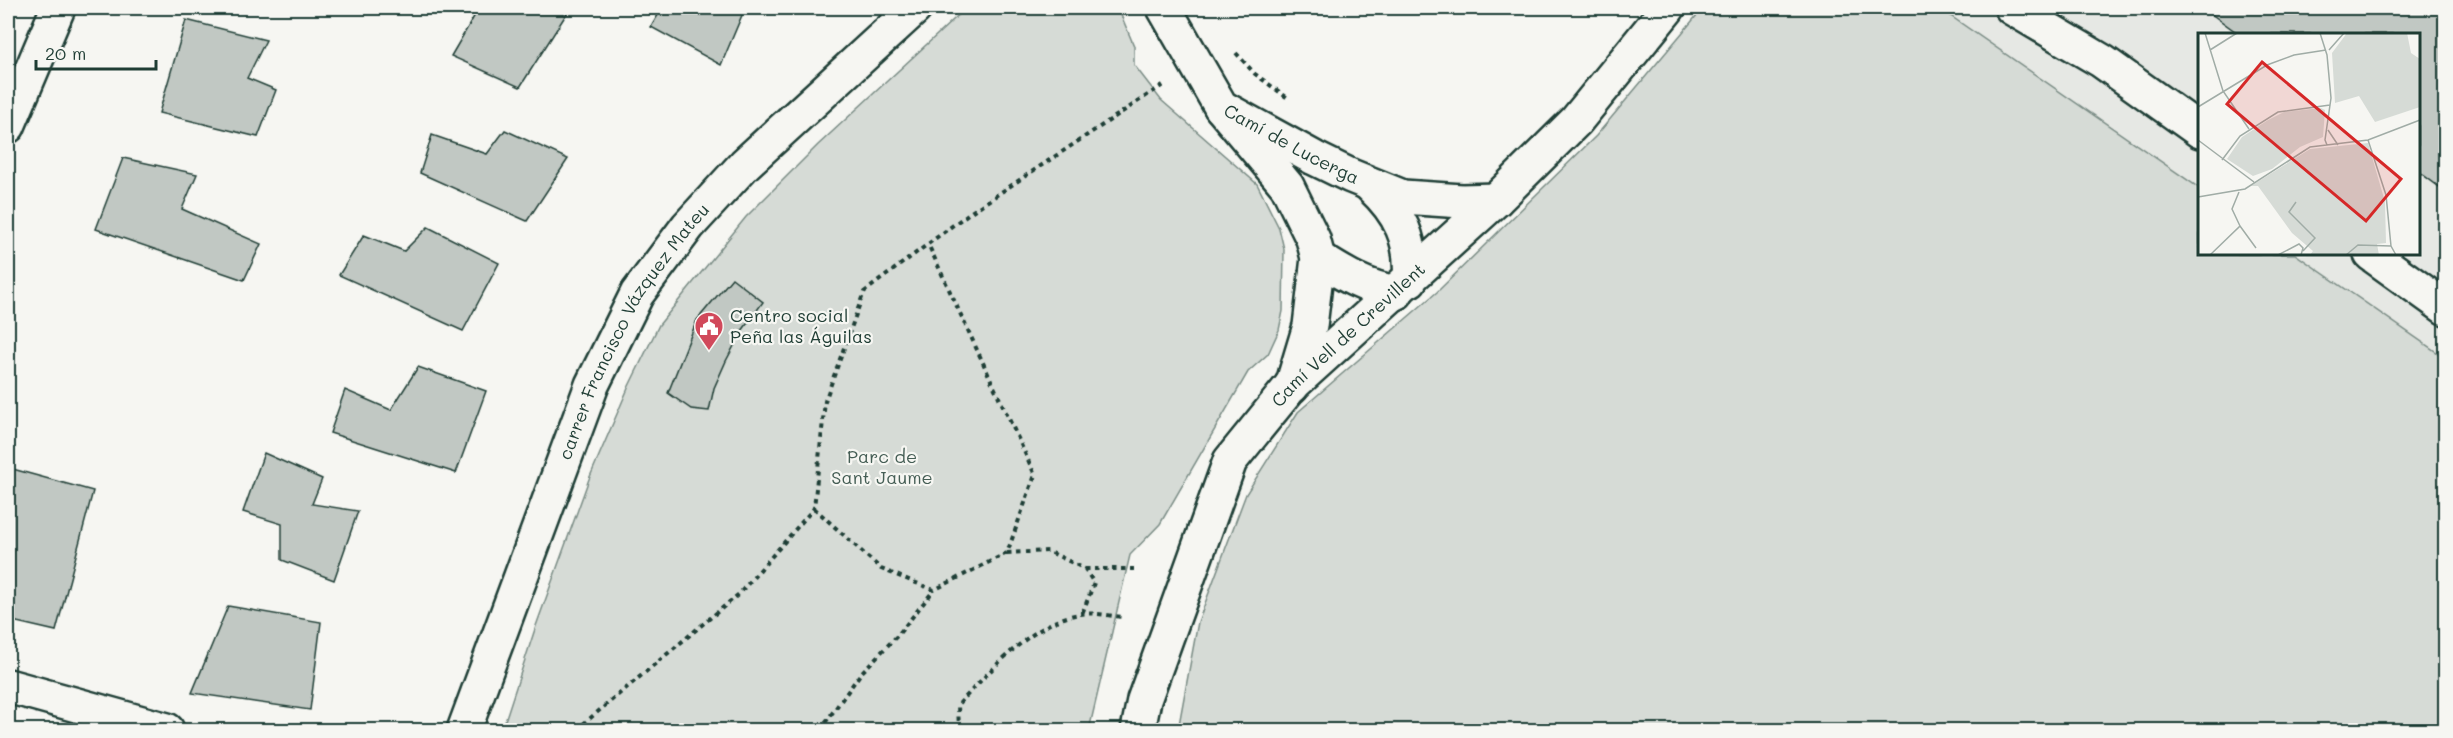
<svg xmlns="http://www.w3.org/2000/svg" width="2453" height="738" viewBox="0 0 2453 738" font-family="Mali,sans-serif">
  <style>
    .built { fill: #e6e8e4 }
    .green { fill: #d6dbd6; stroke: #7a8c85; stroke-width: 1.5 }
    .building { fill: #c1c8c3; stroke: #1f3d34; stroke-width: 1.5 }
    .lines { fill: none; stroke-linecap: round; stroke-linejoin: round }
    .street-casing { stroke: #1f3d34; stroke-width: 38 }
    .secondary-casing { stroke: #1f3d34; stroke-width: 38 }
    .path { stroke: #1f3d34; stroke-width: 4; stroke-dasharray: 4.5 4.5; stroke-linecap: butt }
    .street { stroke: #f6f6f2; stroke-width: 33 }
    .secondary { stroke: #f6f6f2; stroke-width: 33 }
    .labels { text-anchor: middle; stroke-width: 4.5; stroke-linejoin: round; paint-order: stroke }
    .street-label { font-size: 18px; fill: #1f3d34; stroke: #f6f6f2 }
    .poi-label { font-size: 18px; fill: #1f3d34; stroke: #f6f6f2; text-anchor: start }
    .park-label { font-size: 18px; fill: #445d54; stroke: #f6f6f2 }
    .inset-road { fill: none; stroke: #a0aca6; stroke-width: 1.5 }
    .view { fill: #d62828; fill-opacity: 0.15; stroke: #d62828; stroke-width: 3 }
    .inset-edge { fill: none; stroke: #1f3d34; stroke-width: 3 }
  </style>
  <rect width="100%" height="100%" fill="#f6f6f2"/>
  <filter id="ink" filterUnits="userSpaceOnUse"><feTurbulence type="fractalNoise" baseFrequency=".0167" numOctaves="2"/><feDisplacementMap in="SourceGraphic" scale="12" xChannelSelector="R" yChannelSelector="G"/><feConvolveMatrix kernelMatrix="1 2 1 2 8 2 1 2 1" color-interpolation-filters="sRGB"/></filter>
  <g filter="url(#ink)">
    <path class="built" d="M1939,8H2445V358L2295,254H2418V34H2200L2199,188Z"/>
    <path class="green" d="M966,8H1118L1134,46V65L1161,100L1257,184L1279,228L1284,249L1283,311L1279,330L1268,354L1248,372L1160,524L1130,555L1089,730H502L536,626L589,479L629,386L659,325L746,217L818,145Z
      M1703,8H1939L2199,188L2200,254H2295L2445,358V730H1178L1198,622L1246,494L1298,412L1437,292L1596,136Z"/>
    <path class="building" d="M479,8H556L567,13L520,87L451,56Z
      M662,8H745L721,65L651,27Z
      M2203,8H2446V192L2418,171V34H2239Z
      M186,20L266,40L247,78L276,90L258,137L159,113Z
      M505,130L568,159L527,221L420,173L432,135L487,154Z
      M123,158L197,174L182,209L261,244L244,280L96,229Z
      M428,227L499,263L463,331L339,275L364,235L404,251Z
      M732,278L763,302L742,331L726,361L714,388L709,411L691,409L668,393L697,320Z
      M418,367L486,391L456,473L330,433L345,390L391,410Z
      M264,453L322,479L312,504L358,511L334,580L282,560V524L243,512Z
      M9,468L93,491L56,631L8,620Z
      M228,606L321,622L310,710L192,693Z"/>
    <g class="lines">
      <g class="street-casing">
        <g id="street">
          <path id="s1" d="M1164,8L1221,107L1314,158L1351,176L1403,197L1462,201L1496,200"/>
          <path d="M2012,8L2102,61L2200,131"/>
          <path d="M8,126L58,8"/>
          <path d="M1371,186C1400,213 1413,240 1410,280"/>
          <path d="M2371,254L2446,308"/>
          <path d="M8,686L167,730"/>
          <path id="s2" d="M464,730L592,385L637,294L688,226L745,164L915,8"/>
        </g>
      </g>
      <g class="secondary-casing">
        <g id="secondary">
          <path d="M1221,107L1287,186L1313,239L1318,258L1310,326L1292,386"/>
          <path d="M1318,258C1345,275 1364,287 1396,293"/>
          <path id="s3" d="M1138,730L1144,700L1230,461L1291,386L1496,200L1576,121L1668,8"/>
        </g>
      </g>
      <path class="path" d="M1236,53L1255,74L1289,99
        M814,508L881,569L934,590L1007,553L1035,475L928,244
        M1007,553L1048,551L1085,569L1094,583L1082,614
        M1085,569H1134
        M576,730L739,594L814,508L825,401L864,292L968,214L1166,83
        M820,730L861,673L897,636L934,590
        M959,730L958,705C988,673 1035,619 1081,614C1094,612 1110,616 1123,617"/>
      <use href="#street" class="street"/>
      <use href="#secondary" class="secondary"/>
    </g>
  </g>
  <defs>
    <g id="civic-pin" transform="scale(1.5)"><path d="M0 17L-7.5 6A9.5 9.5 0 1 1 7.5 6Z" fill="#d1495b" stroke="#f6f6f2"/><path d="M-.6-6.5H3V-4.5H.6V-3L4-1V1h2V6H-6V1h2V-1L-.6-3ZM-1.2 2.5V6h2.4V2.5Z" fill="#fff"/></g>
  </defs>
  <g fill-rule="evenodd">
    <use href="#civic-pin" x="709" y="326"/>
  </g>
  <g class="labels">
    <g class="street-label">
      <text dy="6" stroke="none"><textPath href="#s1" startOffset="194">Camí de Lucerga</textPath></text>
      <text dy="6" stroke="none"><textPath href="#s2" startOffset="435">carrer Francisco Vázquez Mateu</textPath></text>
      <text dy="6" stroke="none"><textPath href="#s3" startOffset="458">Camí Vell de Crevillent</textPath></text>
    </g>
    <g class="poi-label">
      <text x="730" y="322">Centro social<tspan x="730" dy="21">Peña las Águilas</tspan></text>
    </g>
    <g class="park-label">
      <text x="882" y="463">Parc de<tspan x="882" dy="21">Sant Jaume</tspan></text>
    </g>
  </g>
  <g transform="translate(2198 33)">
    <rect width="222" height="222" fill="#f6f6f2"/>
    <path d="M149,0H209L213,20L222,26V74L177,89L161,63L137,70L134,20ZM123,75L127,77L125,104L102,114L74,136L55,143L29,126L44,104L70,87L86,79ZM170,110L187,169L188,210L179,211L181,222H112L115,218L94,200L60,153H53L112,116Z" fill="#d6dbd6"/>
    <path class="inset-road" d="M7,0L25,58L51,96M122,0L129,22L133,65L127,107L129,112M12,17L39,0M131,17L146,0M0,74L69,32L96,22L128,17M130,97L140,112M0,107L56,149M170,107L188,162L193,213L198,222M24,127L42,103L80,79L132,72M0,164L47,156L112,114L170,107L222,87M98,169L91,179L117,205L105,218M42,193L58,215M12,222L42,193L34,176L41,159M80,222L101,211L105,215L103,222M148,222L160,212L193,213"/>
    <path class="view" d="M64,29L203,146L168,188L29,71Z"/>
    <rect width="222" height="222" class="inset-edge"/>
  </g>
  <rect width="2453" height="738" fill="none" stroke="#f6f6f2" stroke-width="30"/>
  <rect x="15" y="15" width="2423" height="708" fill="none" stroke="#1f3d34" stroke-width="2" filter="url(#ink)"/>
  <path d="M36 60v9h120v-9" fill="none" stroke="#1f3d34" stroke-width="3"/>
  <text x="45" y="60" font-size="18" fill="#1f3d34" stroke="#f6f6f2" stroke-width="4.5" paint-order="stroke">20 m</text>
</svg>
